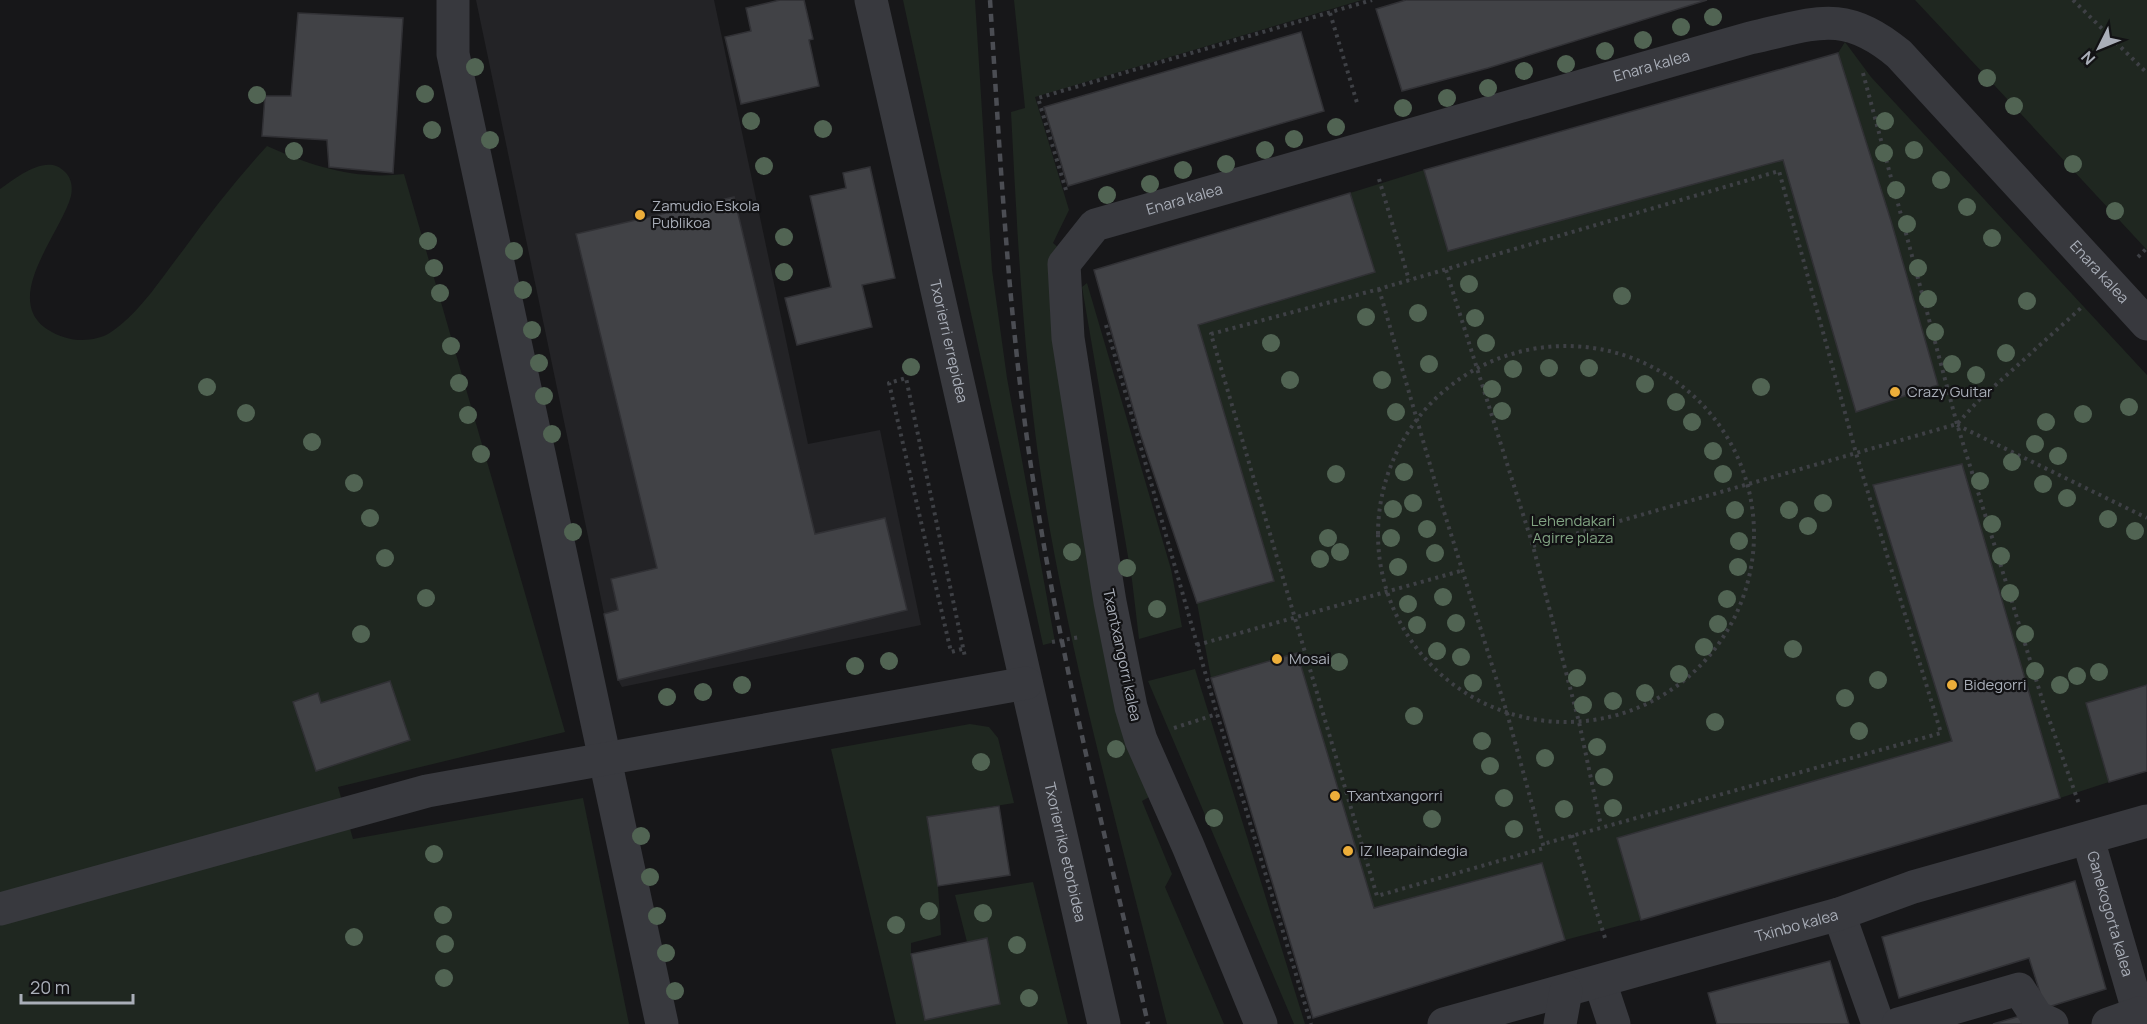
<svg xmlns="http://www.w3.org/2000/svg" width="2147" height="1024" viewBox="0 0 2147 1024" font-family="Manrope,sans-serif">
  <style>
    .built { fill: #232326 }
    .green { fill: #1f2720 }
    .building { fill: #414246; stroke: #313135; stroke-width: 1.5 }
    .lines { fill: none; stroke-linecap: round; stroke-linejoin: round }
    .path { stroke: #3e4045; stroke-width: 4; stroke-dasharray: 3 4.5; stroke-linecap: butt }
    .minor { stroke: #38393e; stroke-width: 33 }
    .rail { stroke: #4b4d53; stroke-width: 4.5; stroke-dasharray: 8 6; stroke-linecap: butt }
    .tree { fill: #516453 }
    .poi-dot { fill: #edae3a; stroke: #121214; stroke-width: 2 }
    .labels { text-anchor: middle; stroke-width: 4.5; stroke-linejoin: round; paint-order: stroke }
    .street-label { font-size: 15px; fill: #a9aeb8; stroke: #121214 }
    .poi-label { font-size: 15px; fill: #a9aeb8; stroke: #121214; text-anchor: start }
    .park-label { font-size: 15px; fill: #81a382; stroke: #121214 }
  </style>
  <rect width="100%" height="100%" fill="#171719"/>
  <path class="built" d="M476,0H714L808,444L880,430L921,625L622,687L618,680Z"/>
  <path class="green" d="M903,0H975L992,270L1007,378L1055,642L1043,645Z
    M1014,0H1362L1035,97L1069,210L1053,243L1061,250L1153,795L1142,801L1172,874L1165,887L1224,1024H1167C1126,858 1079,693 1049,525C1025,389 1018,250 1011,112L1025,108Z
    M1915,0H2147V250L1944,31Z
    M1845,42L1871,77L2147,375V685L2086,703L2109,782L2060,798L1962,464L1873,486L1952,741L1617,838L1641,920L1565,940L1541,863L1374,908L1297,653L1211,678L1197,603L1274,580L1198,325L1375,272L1350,193L1424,170L1449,251L1783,160L1856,411L1891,221L1838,53Z
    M267,146C311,166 355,180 404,174L565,732L338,787L353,839L583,798L629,1024H0V189C16,178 46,153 64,171C71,177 73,186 71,196C61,233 4,295 44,327C53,334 66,339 78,340C88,340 99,339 108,334C139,315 162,277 184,249C210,213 237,179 267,146Z
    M1087,283L1171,569L1182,627L1139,639L1132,580L1082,287Z
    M1195,669L1305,1024H1294L1148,681Z
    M970,724L989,727L998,738L1014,803L927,817L938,886L941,935L911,943V954L925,1019L1000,1004L987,939L967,942L955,895L1033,882L1068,1024H896L831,749Z"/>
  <path class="building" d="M780,0H804L813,39L809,40L819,86L741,104L725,37L751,31L746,8Z
    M1406,0H1707L1488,68L1402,91L1376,9Z
    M298,13L403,18L393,173L329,167L327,140L262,136L265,96H291Z
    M1301,32L1324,111L1068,186L1044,107Z
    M1838,53L1891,221L1938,385L1856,412L1783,160L1448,251L1424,170Z
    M870,167L895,278L862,285L872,327L797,345L785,298L831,287L810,196L846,188L843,173Z
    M1350,193L1375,272L1198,325L1274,581L1197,603L1140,433L1094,270Z
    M734,197L815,534L885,518L907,610L618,680L604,614L618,610L611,579L657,568L576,234Z
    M1962,464L2060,798L1641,920L1617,838L1952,741L1873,485Z
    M1297,653L1374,908L1542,863L1565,940L1313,1018L1211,678Z
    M390,681L410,740L316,771L293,702L318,693L321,703Z
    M2147,685V771L2109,782L2086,703Z
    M999,806L1010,875L938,886L927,817Z
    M2075,881L2106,989L2045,1008L2029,958L1899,998L1882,937Z
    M987,938L1000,1004L925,1020L911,954Z
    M1830,961L1849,1024H1717L1708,993Z
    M2020,1016L2022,1024H1993Z"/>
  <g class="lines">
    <path class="path" d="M2073,0L2147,73
      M1330,13L1358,106
      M1863,73L1957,424L2043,702L2079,804
      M1379,179L1409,280
      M1066,190L1038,98L1372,0
      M2138,257L2147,248
      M1446,270L1533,546L1579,722L1601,826
      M1379,289L1440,499L1507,713L1544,848L1377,896L1211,334L1379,289L1779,171L1856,453L1941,733L1543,844
      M1106,325L1217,714L1311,1024
      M1378 534a188 188 0 1 1 376 0a188 188 0 1 1-376 0Z
      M1957,425L2147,518
      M1533,546L1957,424L1978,401L2082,307
      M1052,642L1080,637
      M1197,645L1464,570
      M962,649L951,652L889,383L906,378L965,657
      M1174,728L1217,714
      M1572,835L1606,941"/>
    <g class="minor">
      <path d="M453,0V54L662,1024"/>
      <path id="s1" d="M871,0L1104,1024"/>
      <path id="s2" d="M2088,839L2142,1024"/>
      <path d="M0,909L427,791L1026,683"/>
      <path d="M1839,914L1878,1024"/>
      <path d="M1600,982L1614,1024"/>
      <path id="s3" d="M1261,1024L1188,846L1141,740L1131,707L1110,602L1082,427L1068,338L1064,264L1095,225L1750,38C1814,24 1843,7 1899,54L2147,324"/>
      <path id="s4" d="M1444,1024L1839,914L1913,887L2147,821"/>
      <path d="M1560,1024L1566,991"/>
      <path d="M1898,1024L2019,989L2037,1017L2052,1024"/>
      <path d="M2108,1024L2139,1013"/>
    </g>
    <path class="rail" d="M990,0C1001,168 1009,338 1037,504C1065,679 1109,851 1148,1024"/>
  </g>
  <g class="tree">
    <circle cx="1713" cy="17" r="9"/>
    <circle cx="1681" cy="27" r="9"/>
    <circle cx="1643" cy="40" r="9"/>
    <circle cx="1605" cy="51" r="9"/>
    <circle cx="1566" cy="64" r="9"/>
    <circle cx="475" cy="67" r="9"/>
    <circle cx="1524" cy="71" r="9"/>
    <circle cx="1987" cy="78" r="9"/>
    <circle cx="1488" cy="88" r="9"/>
    <circle cx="425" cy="94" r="9"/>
    <circle cx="257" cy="95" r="9"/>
    <circle cx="1447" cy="98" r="9"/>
    <circle cx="2014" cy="106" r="9"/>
    <circle cx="1403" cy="108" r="9"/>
    <circle cx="751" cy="121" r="9"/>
    <circle cx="1885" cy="121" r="9"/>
    <circle cx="1336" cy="127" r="9"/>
    <circle cx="823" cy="129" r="9"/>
    <circle cx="432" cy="130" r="9"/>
    <circle cx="1294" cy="139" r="9"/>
    <circle cx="490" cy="140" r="9"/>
    <circle cx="1265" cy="150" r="9"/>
    <circle cx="1914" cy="150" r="9"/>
    <circle cx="294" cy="151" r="9"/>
    <circle cx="1884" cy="153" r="9"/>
    <circle cx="1226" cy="164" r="9"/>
    <circle cx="2073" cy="164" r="9"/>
    <circle cx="764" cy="166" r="9"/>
    <circle cx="1183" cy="170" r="9"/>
    <circle cx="1941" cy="180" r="9"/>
    <circle cx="1150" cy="184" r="9"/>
    <circle cx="1896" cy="190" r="9"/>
    <circle cx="1107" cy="195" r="9"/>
    <circle cx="1967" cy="207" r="9"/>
    <circle cx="2115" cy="211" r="9"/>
    <circle cx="1907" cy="224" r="9"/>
    <circle cx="784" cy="237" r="9"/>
    <circle cx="1992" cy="238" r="9"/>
    <circle cx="428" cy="241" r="9"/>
    <circle cx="514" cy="251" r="9"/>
    <circle cx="434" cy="268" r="9"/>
    <circle cx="1918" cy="268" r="9"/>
    <circle cx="784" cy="272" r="9"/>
    <circle cx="1469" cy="284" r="9"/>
    <circle cx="523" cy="290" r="9"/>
    <circle cx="440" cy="293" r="9"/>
    <circle cx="1622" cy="296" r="9"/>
    <circle cx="1928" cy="299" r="9"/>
    <circle cx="2027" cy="301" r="9"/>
    <circle cx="1418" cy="313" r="9"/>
    <circle cx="1366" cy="317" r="9"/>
    <circle cx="1475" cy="318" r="9"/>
    <circle cx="532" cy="330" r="9"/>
    <circle cx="1935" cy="332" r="9"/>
    <circle cx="1271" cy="343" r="9"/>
    <circle cx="1486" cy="343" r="9"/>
    <circle cx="451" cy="346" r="9"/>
    <circle cx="2006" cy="353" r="9"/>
    <circle cx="539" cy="363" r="9"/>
    <circle cx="1429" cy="364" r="9"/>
    <circle cx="1952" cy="364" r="9"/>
    <circle cx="911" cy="367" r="9"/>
    <circle cx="1549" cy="368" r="9"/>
    <circle cx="1589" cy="368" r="9"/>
    <circle cx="1513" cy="369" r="9"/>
    <circle cx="1976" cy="375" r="9"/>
    <circle cx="1290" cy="380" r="9"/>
    <circle cx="1382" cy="380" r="9"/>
    <circle cx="459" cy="383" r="9"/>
    <circle cx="1645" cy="384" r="9"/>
    <circle cx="207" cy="387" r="9"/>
    <circle cx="1761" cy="387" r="9"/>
    <circle cx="1492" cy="389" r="9"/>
    <circle cx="544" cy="396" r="9"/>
    <circle cx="1676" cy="402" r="9"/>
    <circle cx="2129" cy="407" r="9"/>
    <circle cx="1502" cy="411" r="9"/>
    <circle cx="1396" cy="412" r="9"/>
    <circle cx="246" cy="413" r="9"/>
    <circle cx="2083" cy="414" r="9"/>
    <circle cx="468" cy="415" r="9"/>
    <circle cx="1692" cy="422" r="9"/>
    <circle cx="2046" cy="422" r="9"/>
    <circle cx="552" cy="434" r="9"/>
    <circle cx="312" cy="442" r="9"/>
    <circle cx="2035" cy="444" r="9"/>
    <circle cx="1713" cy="451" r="9"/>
    <circle cx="481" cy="454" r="9"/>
    <circle cx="2058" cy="456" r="9"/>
    <circle cx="2012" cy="462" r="9"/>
    <circle cx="1404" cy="472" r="9"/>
    <circle cx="1336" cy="474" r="9"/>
    <circle cx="1723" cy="474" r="9"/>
    <circle cx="1980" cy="481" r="9"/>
    <circle cx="354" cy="483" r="9"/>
    <circle cx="2043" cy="484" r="9"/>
    <circle cx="2067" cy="498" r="9"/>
    <circle cx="1413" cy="503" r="9"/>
    <circle cx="1823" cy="503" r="9"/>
    <circle cx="1393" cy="509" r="9"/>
    <circle cx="1735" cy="510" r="9"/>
    <circle cx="1789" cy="510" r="9"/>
    <circle cx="370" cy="518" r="9"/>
    <circle cx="2108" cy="519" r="9"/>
    <circle cx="1992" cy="524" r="9"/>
    <circle cx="1808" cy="526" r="9"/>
    <circle cx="1427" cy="529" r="9"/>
    <circle cx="2135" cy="531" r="9"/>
    <circle cx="573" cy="532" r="9"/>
    <circle cx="1328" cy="538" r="9"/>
    <circle cx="1391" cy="538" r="9"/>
    <circle cx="1739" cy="541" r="9"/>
    <circle cx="1072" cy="552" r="9"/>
    <circle cx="1340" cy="552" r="9"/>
    <circle cx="1435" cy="553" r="9"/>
    <circle cx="2001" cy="556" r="9"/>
    <circle cx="385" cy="558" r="9"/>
    <circle cx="1320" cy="559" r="9"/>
    <circle cx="1398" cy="567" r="9"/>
    <circle cx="1738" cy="567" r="9"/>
    <circle cx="1127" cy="568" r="9"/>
    <circle cx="2010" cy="593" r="9"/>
    <circle cx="1443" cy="597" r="9"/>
    <circle cx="426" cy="598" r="9"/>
    <circle cx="1727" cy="599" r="9"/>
    <circle cx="1408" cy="604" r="9"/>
    <circle cx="1157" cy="609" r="9"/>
    <circle cx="1456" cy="623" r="9"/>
    <circle cx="1718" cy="624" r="9"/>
    <circle cx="1417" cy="625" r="9"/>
    <circle cx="361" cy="634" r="9"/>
    <circle cx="2025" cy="634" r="9"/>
    <circle cx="1704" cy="647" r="9"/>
    <circle cx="1793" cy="649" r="9"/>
    <circle cx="1437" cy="651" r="9"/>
    <circle cx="1461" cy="657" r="9"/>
    <circle cx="889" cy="661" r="9"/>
    <circle cx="1339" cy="662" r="9"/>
    <circle cx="855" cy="666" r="9"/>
    <circle cx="2035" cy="671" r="9"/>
    <circle cx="2099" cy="672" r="9"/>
    <circle cx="1679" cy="674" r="9"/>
    <circle cx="2077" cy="676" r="9"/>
    <circle cx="1577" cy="678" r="9"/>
    <circle cx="1878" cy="680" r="9"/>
    <circle cx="1473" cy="683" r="9"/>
    <circle cx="742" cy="685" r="9"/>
    <circle cx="2060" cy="685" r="9"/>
    <circle cx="703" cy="692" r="9"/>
    <circle cx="1645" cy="693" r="9"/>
    <circle cx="667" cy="697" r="9"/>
    <circle cx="1845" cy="698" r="9"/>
    <circle cx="1613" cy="701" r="9"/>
    <circle cx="1583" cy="705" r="9"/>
    <circle cx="1414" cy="716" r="9"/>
    <circle cx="1715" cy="722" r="9"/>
    <circle cx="1859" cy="731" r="9"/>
    <circle cx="1482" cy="741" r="9"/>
    <circle cx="1597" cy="747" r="9"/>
    <circle cx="1116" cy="749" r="9"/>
    <circle cx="1545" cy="758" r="9"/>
    <circle cx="981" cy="762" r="9"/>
    <circle cx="1490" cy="766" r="9"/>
    <circle cx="1604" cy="777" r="9"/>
    <circle cx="1504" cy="798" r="9"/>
    <circle cx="1613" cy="808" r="9"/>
    <circle cx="1564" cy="809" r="9"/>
    <circle cx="1214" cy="818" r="9"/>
    <circle cx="1432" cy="819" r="9"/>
    <circle cx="1514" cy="829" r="9"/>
    <circle cx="641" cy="836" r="9"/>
    <circle cx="434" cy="854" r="9"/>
    <circle cx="650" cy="877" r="9"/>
    <circle cx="929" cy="911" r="9"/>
    <circle cx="983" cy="913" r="9"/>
    <circle cx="443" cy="915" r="9"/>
    <circle cx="657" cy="916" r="9"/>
    <circle cx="896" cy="925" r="9"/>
    <circle cx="354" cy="937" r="9"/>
    <circle cx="445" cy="944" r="9"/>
    <circle cx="1017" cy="945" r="9"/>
    <circle cx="666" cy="953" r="9"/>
    <circle cx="444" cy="978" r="9"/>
    <circle cx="675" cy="991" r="9"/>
    <circle cx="1029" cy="998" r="9"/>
  </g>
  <g class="poi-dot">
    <circle cx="640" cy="215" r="6"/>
    <circle cx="1895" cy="392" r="6"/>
    <circle cx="1277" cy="659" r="6"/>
    <circle cx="1952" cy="685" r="6"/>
    <circle cx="1335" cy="796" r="6"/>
    <circle cx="1348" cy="851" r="6"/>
  </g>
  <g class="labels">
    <g class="street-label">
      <text dy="5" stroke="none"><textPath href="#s3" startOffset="1420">Enara kalea</textPath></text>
      <text dy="5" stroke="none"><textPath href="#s3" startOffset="934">Enara kalea</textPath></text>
      <text dy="5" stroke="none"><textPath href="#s3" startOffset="1977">Enara kalea</textPath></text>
      <text dy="5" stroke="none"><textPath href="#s1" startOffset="350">Txorierri errepidea</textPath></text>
      <text transform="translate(1122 655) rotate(78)" y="5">Txantxangorri kalea</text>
      <text dy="5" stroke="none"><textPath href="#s1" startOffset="874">Txorierriko etorbidea</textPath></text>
      <text dy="5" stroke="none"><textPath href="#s2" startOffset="78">Ganekogorta kalea</textPath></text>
      <text dy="5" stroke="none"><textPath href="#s4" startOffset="366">Txinbo kalea</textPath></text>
    </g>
    <g class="poi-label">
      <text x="652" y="211">Zamudio Eskola<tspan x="652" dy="17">Publikoa</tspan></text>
      <text x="1907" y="397">Crazy Guitar</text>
      <text x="1289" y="664">Mosai</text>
      <text x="1964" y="690">Bidegorri</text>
      <text x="1347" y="801">Txantxangorri</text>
      <text x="1360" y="856">IZ Ileapaindegia</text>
    </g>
    <g class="park-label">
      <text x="1573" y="526">Lehendakari<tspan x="1573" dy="17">Agirre plaza</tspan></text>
    </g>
  </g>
  <g transform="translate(2099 48) rotate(227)" stroke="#121214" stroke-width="4.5" paint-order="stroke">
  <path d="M0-4.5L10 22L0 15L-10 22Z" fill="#a9aeb8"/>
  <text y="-9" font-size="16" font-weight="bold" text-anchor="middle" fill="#a9aeb8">N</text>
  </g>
  <path d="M21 994v9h112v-9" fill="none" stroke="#a9aeb8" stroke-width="3"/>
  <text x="30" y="994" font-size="18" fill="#a9aeb8" stroke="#121214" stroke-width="4.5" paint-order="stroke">20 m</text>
</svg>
